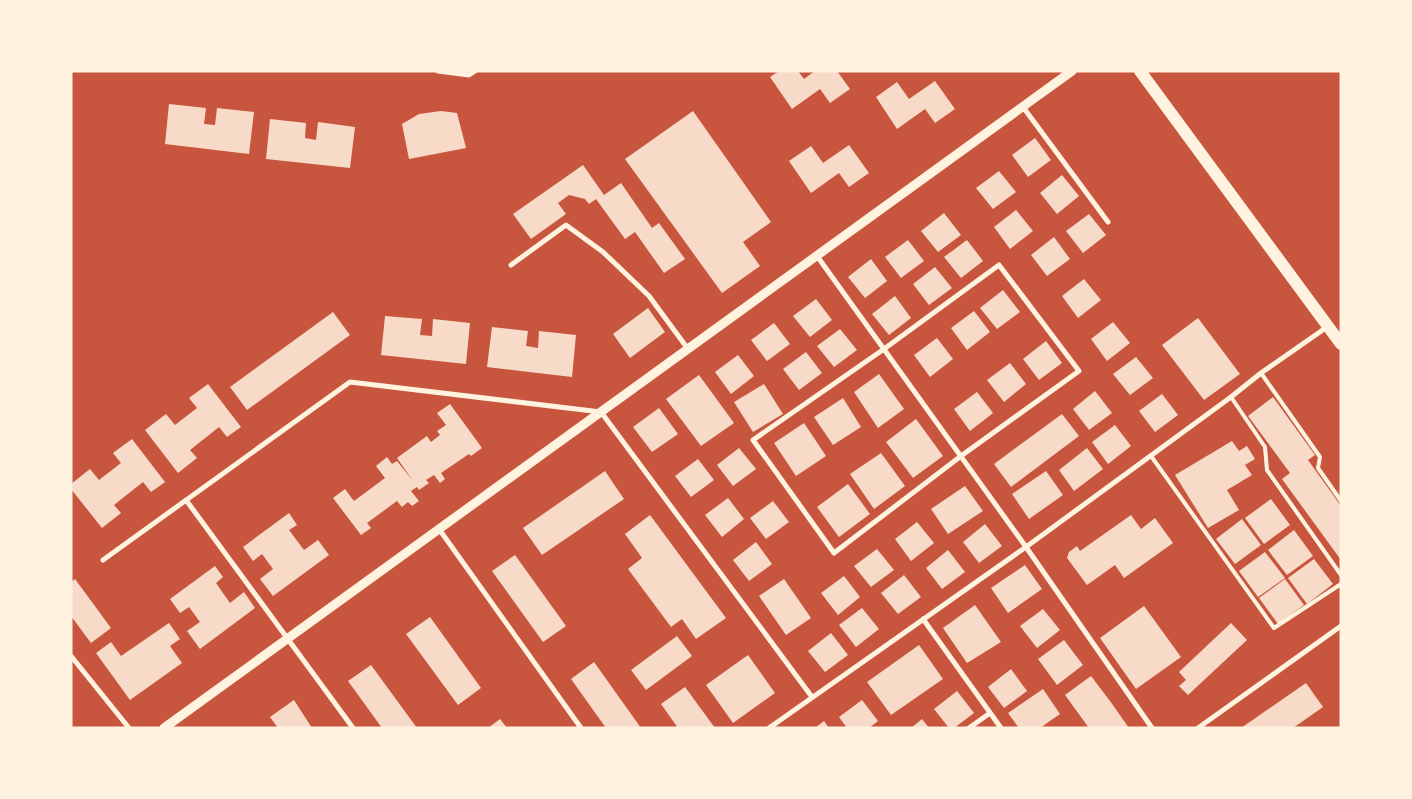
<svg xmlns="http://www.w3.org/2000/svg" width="1412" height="799" viewBox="0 0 1412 799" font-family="'Noto Sans',sans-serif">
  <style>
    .building { fill: #f7dbc8 }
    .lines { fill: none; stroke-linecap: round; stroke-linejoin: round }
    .service { stroke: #fff3e0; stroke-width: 4 }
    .minor { stroke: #fff3e0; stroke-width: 5 }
    .tertiary { stroke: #fff3e0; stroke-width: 9 }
    .primary { stroke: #fff3e0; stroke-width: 12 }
  </style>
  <rect width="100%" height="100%" fill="#c8553d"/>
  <path class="building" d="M779,71H798L804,79L815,71H837L850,89L830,103L820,89L792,109L770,77Z
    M935,81L955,109L935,123L925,109L897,129L876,97L897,82L909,99Z
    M169,104L206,108L204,124L215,125L217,108L254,112L249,154L165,144Z
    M441,111L457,113L466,148L409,159L402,124L419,114Z
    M693,111L771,222L743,242L760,266L722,293L625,159Z
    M270,119L306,123L305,138L316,140L318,122L355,127L350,168L266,159Z
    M1035,138L1051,160L1028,177L1012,155Z
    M849,145L869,173L849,187L839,173L811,193L789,161L811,146L823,163Z
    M583,165L604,195L621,183L652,228L659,223L685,259L664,273L635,232L625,239L596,199L589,204L585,199L569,195L558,203L566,214L531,239L513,214Z
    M999,171L1016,192L993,209L976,188Z
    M1062,175L1079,196L1057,214L1040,193Z
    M1016,210L1033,231L1010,249L994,227Z
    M944,213L961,235L938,252L921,231Z
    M1089,214L1106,235L1083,253L1066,231Z
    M1054,237L1070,259L1047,276L1031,255Z
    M908,240L924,261L901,278L885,257Z
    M967,240L983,261L961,278L944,257Z
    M871,259L887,281L865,298L848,277Z
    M935,267L952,288L929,305L913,284Z
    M1084,279L1101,300L1078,318L1062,296Z
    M1003,290L1020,312L997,329L980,308Z
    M895,296L911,318L889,335L872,314Z
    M816,299L832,320L810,337L793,316Z
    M648,308L665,332L630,358L613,334Z
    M974,311L990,332L967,350L951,328Z
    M333,312L350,335L247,410L230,387Z
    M385,316L422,319L420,335L432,336L433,319L470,323L466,364L381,355Z
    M1198,318L1240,374L1204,400L1162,345Z
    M1113,322L1130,343L1107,361L1091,339Z
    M774,323L790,344L767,361L751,340Z
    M492,327L528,331L526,346L538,348L539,331L576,335L572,377L487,367Z
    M840,329L857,350L834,367L817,346Z
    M937,338L953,359L930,377L914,355Z
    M1046,341L1062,363L1039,380L1023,359Z
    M806,352L822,373L799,390L783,369Z
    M738,355L754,376L731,394L715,372Z
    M1136,357L1153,378L1130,395L1113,374Z
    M1010,363L1026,384L1004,402L987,380Z
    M879,374L904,409L878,428L854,392Z
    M699,375L734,423L701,446L666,399Z
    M208,384L241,427L227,437L219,427L190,450L197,458L178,473L145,430L166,414L175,425L197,408L189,398Z
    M764,384L783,414L753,432L734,402Z
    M1095,391L1112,413L1089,430L1073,409Z
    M977,392L993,413L970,431L954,409Z
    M1162,394L1178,415L1155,432L1139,411Z
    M1273,397L1315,455L1308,460L1341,506V560L1282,479L1290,473L1248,416Z
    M843,398L861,427L833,445L814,417Z
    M450,404L482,448L471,456L469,454L441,473L445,479L440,483L434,475L426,480L429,483L419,490L417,487L411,491L419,501L412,506L408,502L402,507L397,501L367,523L371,528L361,535L333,498L345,489L354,501L385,478L376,466L387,457L392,464L397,461L413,481L397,458L427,436L431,442L440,435L437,431L446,425L437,413Z
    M659,408L678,434L652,452L633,427Z
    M1062,414L1079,436L1011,487L994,464Z
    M916,419L943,456L913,478L886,442Z
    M804,423L826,456L796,476L774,443Z
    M1115,425L1131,446L1108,464L1092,442Z
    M132,439L165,482L151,492L143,482L114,505L121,513L102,528L71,489V484L90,469L99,480L121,463L113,453Z
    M1232,441L1239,451L1247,446L1255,459L1245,465L1252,475L1227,490L1239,510L1208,528L1175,475Z
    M739,448L756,469L733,486L717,465Z
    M1087,448L1103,469L1074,491L1059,470Z
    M881,453L905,486L874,509L850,474Z
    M698,459L714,480L691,497L675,476Z
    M605,471L624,499L542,555L523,528Z
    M1046,471L1063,495L1029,519L1012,494Z
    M848,484L870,514L839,537L817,507Z
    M965,486L983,511L948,534L931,509Z
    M728,498L744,519L722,537L705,515Z
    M1271,499L1290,525L1264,544L1245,518Z
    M773,501L789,522L766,539L750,518Z
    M289,513L297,525L289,530L304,550L318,540L329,555L273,596L260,579L273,569L262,554L253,561L243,547Z
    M650,515L726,618L696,639L682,619L671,627L628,569L642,558L625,534Z
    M1131,515L1141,529L1155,518L1173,543L1124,578L1115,565L1087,585L1067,558L1069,552L1077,546L1080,551Z
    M1242,519L1261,545L1235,564L1216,539Z
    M917,522L934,543L911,561L895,539Z
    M985,524L1002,546L979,563L963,542Z
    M1294,530L1313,556L1287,575L1268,550Z
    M756,542L772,564L749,581L733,560Z
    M877,549L894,570L871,587L854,566Z
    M948,550L965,572L942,589L926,568Z
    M1265,552L1285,578L1258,597L1239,571Z
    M515,555L566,626L543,642L492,571Z
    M1314,559L1333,584L1307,604L1288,578Z
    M1025,565L1042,589L1008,613L991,588Z
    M215,566L223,577L216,583L230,603L244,592L255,608L200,649L187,631L200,622L189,607L180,613L170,599Z
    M904,575L921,597L898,614L881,593Z
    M844,576L860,597L838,615L821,593Z
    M75,579L111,628L91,643L71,616V582Z
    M784,579L811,618L786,635L759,596Z
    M1285,579L1304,605L1278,624L1259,598Z
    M975,605L1001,642L967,663L943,628Z
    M1144,606L1181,657L1136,689L1100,638Z
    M862,608L879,629L856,647L839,625Z
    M1043,609L1060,630L1037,648L1020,626Z
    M430,617L481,688L458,705L406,634Z
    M169,623L180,639L170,646L182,663L130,700L96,653L111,642L121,656Z
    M1231,623L1247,640L1188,695L1179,686L1186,680L1179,672Z
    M831,633L848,655L825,672L808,651Z
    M677,636L692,656L646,690L631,670Z
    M1064,640L1083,665L1057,685L1038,659Z
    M919,645L943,679L891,715L867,682Z
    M748,655L775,693L733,723L706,685Z
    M594,662L641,728H606L571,679Z
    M371,665L417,728H382L348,681Z
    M1011,669L1027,691L1004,708L988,687Z
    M1091,676L1110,701L1129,728H1089L1065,695Z
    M1306,683L1323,707L1293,728H1241Z
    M685,687L715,728H678L661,704Z
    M1043,689L1060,714L1040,728H1019L1008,713Z
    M957,691L974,713L954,728H949L934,709Z
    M294,700L312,728H278L270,717Z
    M862,700L878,721L869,728H847L839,717Z
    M500,719L507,728H488Z
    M922,719L929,728H911Z
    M824,721L829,728H815Z"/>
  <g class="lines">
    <path class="service" d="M1261,373L1320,457L1318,468L1341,501
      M1231,397L1265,447L1267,470L1341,575
      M1151,456L1274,628L1341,584"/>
    <path class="minor" d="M438,71L469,75L475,71
      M1023,107L1108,222
      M817,256L1026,547L1152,728
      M511,265L566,225L603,252L649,296L688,349
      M999,265L1079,371L961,456L834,553L753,440L884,349Z
      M186,500L353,728
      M439,529L581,728
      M103,560L350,382L601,412L812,697
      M923,619L1001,728
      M71,656L129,728
      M769,728L1026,547L1231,397L1261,373L1327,327
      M969,728L990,713
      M1198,728L1341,626"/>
    <path class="tertiary" d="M164,728L1072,71"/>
    <path class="primary" d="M1140,71L1341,344"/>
  </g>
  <rect width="1412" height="799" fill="none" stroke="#fff3e0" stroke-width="145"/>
</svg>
